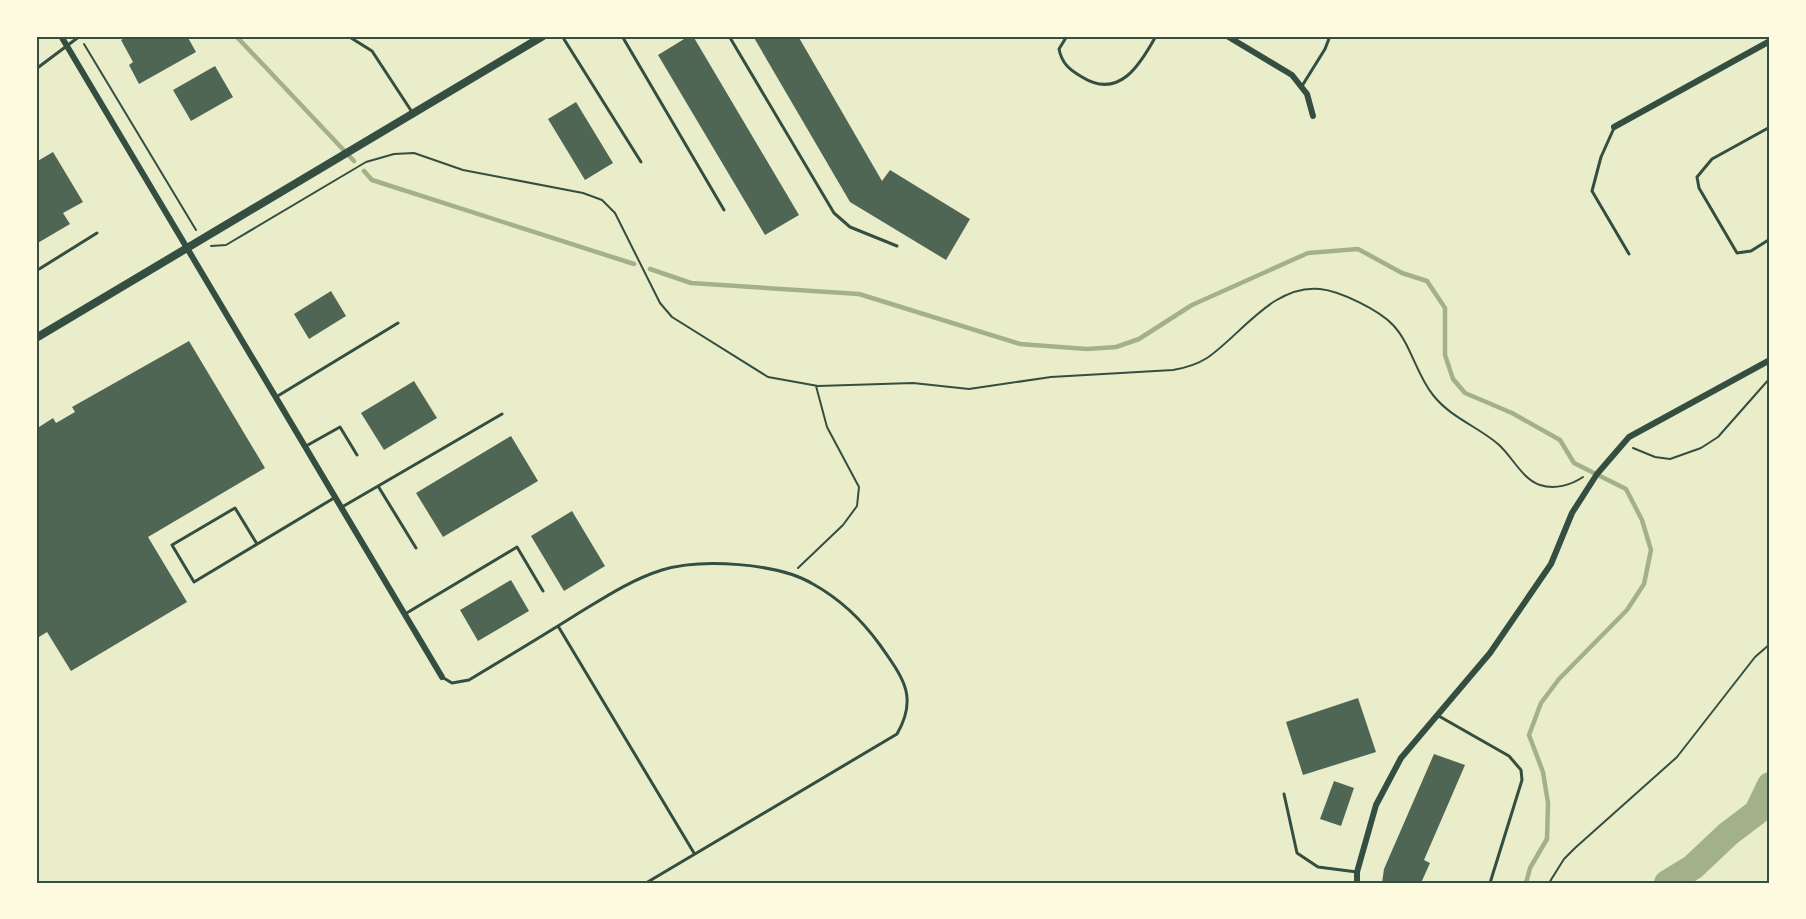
<svg xmlns="http://www.w3.org/2000/svg" width="1806" height="919" viewBox="0 0 1806 919" font-family="'Fira Sans Condensed',sans-serif">
  <style>
    .lines { fill: none; stroke-linecap: round; stroke-linejoin: round }
    .stream { stroke: #a3b18a; stroke-width: 4.5 }
    .river { stroke: #a3b18a; stroke-width: 26 }
    .building { fill: #4f6655 }
    .path { stroke: #344e41; stroke-width: 2 }
    .service { stroke: #344e41; stroke-width: 3 }
    .minor { stroke: #344e41; stroke-width: 6 }
    .tertiary { stroke: #344e41; stroke-width: 8 }
    .neatline { fill: none; stroke: #344e41; stroke-width: 2 }
  </style>
  <rect width="100%" height="100%" fill="#e9edc9"/>
  <g class="lines">
    <path class="stream" d="M236,36L354,161
      M364,171L372,180L634,264
      M650,269L691,283L859,294L1020,344L1087,349L1116,347L1139,339L1192,305L1308,253L1358,249L1402,273L1427,281L1445,308V355L1453,379L1465,393L1512,413L1560,440L1574,463L1626,489L1642,520L1651,550L1644,584L1627,610L1559,679L1541,703L1529,735L1543,772L1548,803L1547,839L1530,868L1526,883"/>
    <path class="river" d="M1667,883L1693,867L1728,834L1757,812L1770,785"/>
  </g>
  <path class="building" d="M128,36H187L196,52L139,84L129,65L133,62L121,40Z
    M689,36H693L799,215L765,235L658,55Z
    M753,36H798L882,181L890,170L970,219L946,260L850,202Z
    M215,66L233,97L191,121L173,90Z
    M576,102L613,163L585,180L548,119Z
    M53,152L83,202L63,213L70,224L36,244V162Z
    M331,291L346,316L309,339L294,314Z
    M189,341L265,468L148,537L187,602L71,671L47,632L39,637L36,632V429L53,418L56,423L75,412L72,407Z
    M414,381L437,418L384,450L361,413Z
    M511,436L538,481L443,537L416,493Z
    M572,511L605,566L564,591L531,536Z
    M511,580L529,611L478,641L460,610Z
    M1358,698L1376,752L1303,775L1286,722Z
    M1434,754L1465,765L1424,860L1430,863L1421,883H1382L1384,869Z
    M1334,781L1354,788L1341,826L1320,819Z"/>
  <g class="lines">
    <path class="path" d="M84,44L196,230
      M211,246L226,245L366,162L394,154L414,153L463,170L583,193L602,200L615,213L660,303L672,317L768,377L818,386L913,383L969,389L1051,377L1173,370C1185,368 1196,365 1207,358C1241,335 1273,284 1320,289C1340,291 1379,310 1393,325C1411,344 1416,374 1433,395C1451,418 1477,426 1498,444C1512,456 1522,479 1540,485C1555,490 1571,485 1583,477
      M1633,448L1655,457L1670,459L1701,448L1718,437L1770,378
      M798,568L843,525L857,506L859,487L827,427L816,386
      M1549,883L1564,859L1575,848L1677,757L1755,657L1770,644"/>
    <path class="service" d="M348,36L372,51L412,112
      M562,36L641,162
      M622,36L724,210
      M729,36L834,213L850,227L897,246
      M957,36L958,37
      M1067,36L1059,49C1062,64 1070,70 1082,77C1119,100 1140,65 1156,36
      M36,69L80,36
      M1302,86L1325,49L1330,36
      M1770,127L1712,159L1697,177L1699,188L1737,253L1751,251L1770,239
      M1614,128L1601,157L1592,191L1629,254
      M36,271L97,233
      M276,397L398,323
      M306,446L340,427L357,455
      M378,486L416,548
      M342,507L502,414
      M257,544L235,508L172,545L194,582L334,498
      M405,614L517,547L543,591
      M558,626L694,853
      M442,677L452,683L469,680C504,659 539,638 574,616C602,599 630,580 662,570C701,558 778,563 813,584C840,599 862,620 880,645C902,677 919,696 897,734L646,883
      M1437,715L1509,756L1521,770L1522,780L1490,883
      M1284,794L1297,853L1318,867L1357,872"/>
    <path class="minor" d="M61,36L442,677
      M1227,36L1292,75L1307,94L1313,116
      M1614,127L1770,41
      M1357,883V872L1376,805L1401,758L1490,653L1551,564L1572,513L1597,474L1629,437L1770,360"/>
    <path class="tertiary" d="M36,338L543,36"/>
  </g>
  <rect width="1806" height="919" fill="none" stroke="#fefae0" stroke-width="75"/>
  <rect x="38" y="38" width="1730" height="844" class="neatline"/>
</svg>
